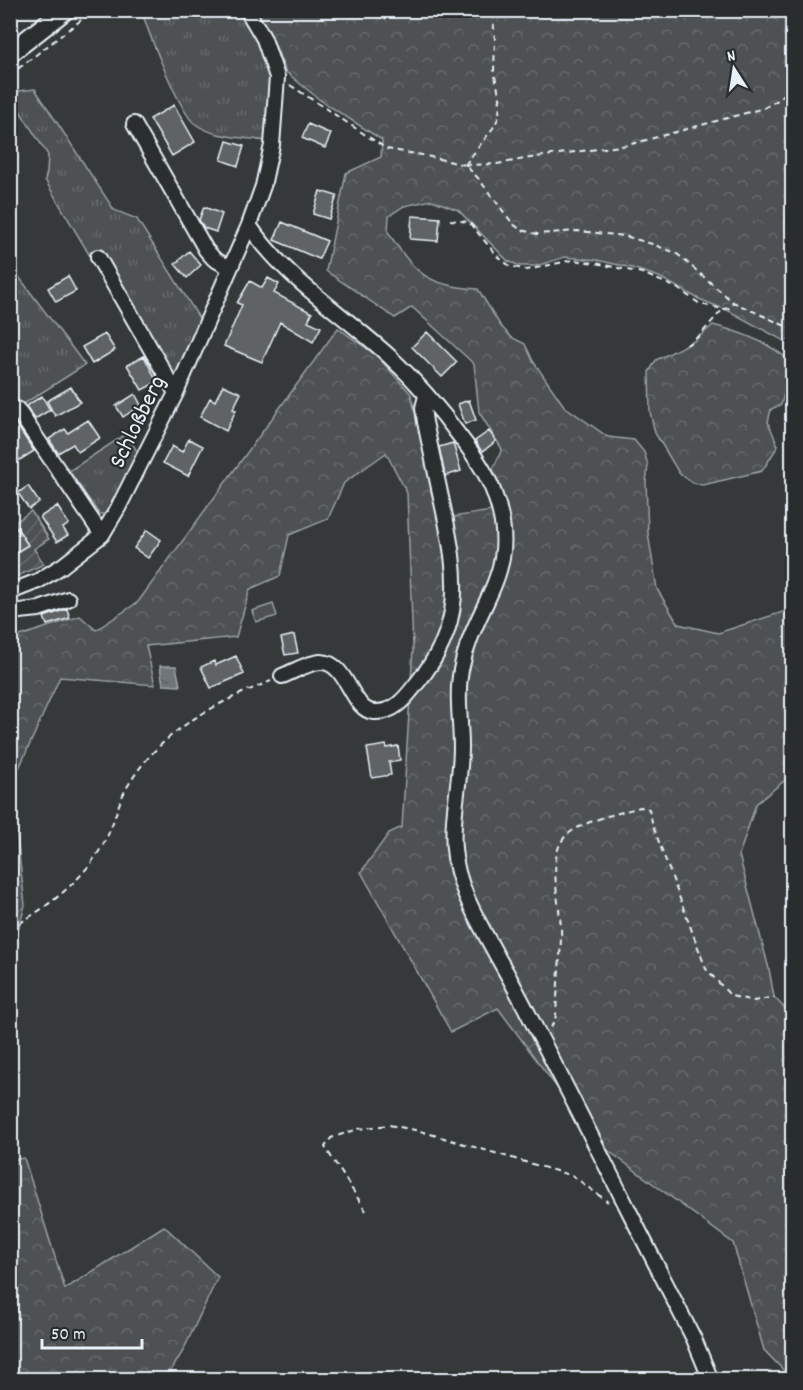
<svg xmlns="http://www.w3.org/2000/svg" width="803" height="1390" viewBox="0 0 803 1390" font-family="Dekko,sans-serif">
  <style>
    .grass { fill: url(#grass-tufts); stroke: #9aa1a5; stroke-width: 1.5 }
    .forest { fill: url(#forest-crowns); stroke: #9aa1a5; stroke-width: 1.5 }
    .garden { fill: url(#garden-furrows); stroke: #9aa1a5; stroke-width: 1.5 }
    .pitch { fill: #4d5152; stroke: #9aa1a5; stroke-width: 1.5 }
    .water { fill: url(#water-ripples); stroke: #a0a7ac; stroke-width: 1.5 }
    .building { fill: #5f6365; stroke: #e8f1f8; stroke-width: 1.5 }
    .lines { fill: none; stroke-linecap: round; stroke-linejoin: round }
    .minor-casing { stroke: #e8f1f8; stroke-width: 18 }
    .major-casing { stroke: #e8f1f8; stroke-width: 22 }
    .path { stroke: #e8f1f8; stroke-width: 2; stroke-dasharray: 6 4.5; stroke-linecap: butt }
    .minor { stroke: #2a2d2e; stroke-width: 14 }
    .major { stroke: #2a2d2e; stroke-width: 18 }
    .labels { text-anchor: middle; stroke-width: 4.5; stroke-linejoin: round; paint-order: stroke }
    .street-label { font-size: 24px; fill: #e8f1f8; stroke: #2a2d2e }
  </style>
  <defs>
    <pattern id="grass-tufts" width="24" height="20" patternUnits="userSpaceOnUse" patternTransform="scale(1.5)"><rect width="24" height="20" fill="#4d5152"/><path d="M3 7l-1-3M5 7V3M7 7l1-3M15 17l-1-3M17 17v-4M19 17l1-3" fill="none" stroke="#676a6c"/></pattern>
    <pattern id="forest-crowns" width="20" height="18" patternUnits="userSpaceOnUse" patternTransform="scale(1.5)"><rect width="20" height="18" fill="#4d5152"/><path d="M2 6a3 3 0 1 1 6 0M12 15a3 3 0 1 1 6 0" fill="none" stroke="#676a6c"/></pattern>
    <pattern id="garden-furrows" width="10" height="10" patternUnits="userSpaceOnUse" patternTransform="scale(1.5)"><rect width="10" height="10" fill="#4d5152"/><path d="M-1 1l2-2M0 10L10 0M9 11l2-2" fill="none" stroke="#676a6c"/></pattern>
    <pattern id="water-ripples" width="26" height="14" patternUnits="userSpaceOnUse" patternTransform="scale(1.5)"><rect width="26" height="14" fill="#707579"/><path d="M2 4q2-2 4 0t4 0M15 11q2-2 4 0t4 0" fill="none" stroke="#5b5e62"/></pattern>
  </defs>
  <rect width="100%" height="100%" fill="#35393a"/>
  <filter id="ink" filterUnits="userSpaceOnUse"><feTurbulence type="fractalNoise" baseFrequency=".0167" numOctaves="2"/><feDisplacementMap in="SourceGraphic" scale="12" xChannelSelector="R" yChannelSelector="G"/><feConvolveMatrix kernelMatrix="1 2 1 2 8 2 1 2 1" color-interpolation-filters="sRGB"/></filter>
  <g filter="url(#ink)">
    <path class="grass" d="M142,11H239C275,57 273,86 265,141C242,137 213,138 194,123C180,112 147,30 142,11Z
      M35,89L114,210L137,219L201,321L175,379L101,252L95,250L90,256L45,180L47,172L48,155L14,102L19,91Z
      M10,265L85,365L22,405L11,394Z
      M126,434L139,454L111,508L104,514H99L69,471Z"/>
    <path class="forest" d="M256,11H792V339L784,341L729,311L699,299L659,277L632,268L597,260L565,257L536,266H520L508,261L458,210L432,200L404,206L389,216L388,232C416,275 427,285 478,289L500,325L511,337L525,344L533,361L564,406L608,437L634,440L644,452L648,465L646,483L648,533L657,589L678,624L718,633L792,609V770L785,780L756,804L739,855L769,969L774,997L792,1016V1379L764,1350L733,1243L598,1143L498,1008L451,1032L361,872L389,833L402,827L413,648L407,493L386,453L344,483L328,519L289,535L280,576L250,589L236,637L146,646L155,685L60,677L11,786L25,905L11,958V639L80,616L96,630L138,602L338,328L377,356L411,394L439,519L506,509L493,469L502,449L479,412L474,364L412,307L395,318L326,271L346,173L381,157L382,140L320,100L286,72L268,28Z
      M713,325C741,332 771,343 792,363L781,405L771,409L768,422L778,446L762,471L703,485L693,483L679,473L655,433L650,412L649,372L656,360L694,341Z
      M24,1158L65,1289L164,1226L218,1277L183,1351L166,1379H11V1160Z"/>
    <path class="garden" d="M31,511L49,539L34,549L44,564L11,579V556L28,545L14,523Z"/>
    <path class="pitch" d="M273,604L277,616L256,622L252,611Z"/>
    <path class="water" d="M160,666H176L180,686L163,685Z"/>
    <path class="building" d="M174,105L195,142L172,156L150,119Z
      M308,124L331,134L325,148L302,138Z
      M227,141L244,146L238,166L221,160Z
      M320,191L337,196L329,219L313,214Z
      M204,207L222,214L216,232L204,228L199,220Z
      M412,216L440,218L438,241L410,239Z
      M282,222L327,241L319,259L274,240Z
      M189,251L201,265L187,278L175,264Z
      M68,276L76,291L56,302L48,288Z
      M268,278L279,284L274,293L312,313L308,321L321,327L313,342L280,322L262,362L224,346L242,305L237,303L250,281L262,288Z
      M427,332L457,362L442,377L412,347Z
      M105,334L115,350L92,364L82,347Z
      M144,356L157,382L142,390L127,365Z
      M223,385L241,393L233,409L236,410L226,431L200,417L210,398L215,401Z
      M71,387L80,402L55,416L47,401Z
      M135,394L141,405L123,417L116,406Z
      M42,396L50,410L35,419L26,406Z
      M469,400L476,420L465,424L458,404Z
      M10,415L34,451L15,463L10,455Z
      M88,420L100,438L78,452L73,444L58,453L49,439L65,429L68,433Z
      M489,431L496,441L482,452L475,441Z
      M189,439L203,446L188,476L163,463L172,446L182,452Z
      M453,443L461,471L445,476L439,447Z
      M28,486L39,502L29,509L18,493Z
      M57,506L69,524L63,528L68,535L57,542L40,517Z
      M17,528L28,545L10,556V532Z
      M147,530L161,540L148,558L134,548Z
      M67,609L70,618L47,625L44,617Z
      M294,635L298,653L285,655L281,638Z
      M236,656L244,674L211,688L201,667L214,661L216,665Z
      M386,745L387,748L398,746L400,760L389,762L391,775L372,778L367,748Z"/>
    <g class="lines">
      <g class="minor-casing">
        <path id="minor" d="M134,124L206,250L214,259L230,268
          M249,225C284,278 342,313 389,356C415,380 440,409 461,438C474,455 487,473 494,493C524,572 475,600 461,670C456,696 461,721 461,747C461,781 451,814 454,849C457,888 479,922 497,956C511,980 524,1005 536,1029C590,1132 641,1236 694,1339L711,1380
          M98,257L176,393
          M17,409L102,535
          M10,592L38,581L62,566L102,535L118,508L176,393L249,225L263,186L272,145L277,77L264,39L247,10
          M10,612L39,609L68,599
          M282,676C293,672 307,663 320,662C348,661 351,711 374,712C395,713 406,697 417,683C465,625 458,576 443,507C437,479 431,451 425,422L423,408L426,396"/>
      </g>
      <g class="major-casing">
        <path id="major" d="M10,53L65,10"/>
      </g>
      <path class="path" d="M10,75L94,10
        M290,85L387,149L422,155L465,165L478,178L513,224L521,230L537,234L578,231L625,236L652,244L676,253L733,302L792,329
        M465,165L497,164L536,157L628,145L764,108L778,100L792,87
        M465,165L493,128L499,117L500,98L494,72L495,38L492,10
        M450,220L469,222L498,257L510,266L527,270L572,260L595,263L642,273L677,288L700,304L723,309L729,308L733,302
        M687,345L700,335L723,309
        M10,929C49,906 85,880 106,839C115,821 118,801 129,784C161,731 215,703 271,681
        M551,1028L556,1016C557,990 560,964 561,938C563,911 545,861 564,838C577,822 620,813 640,807L649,809L653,826L706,969L731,996L754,1001L774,997
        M366,1211L325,1147L331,1138L358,1129L389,1125L420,1131L573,1176L608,1202"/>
      <use href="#minor" class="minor"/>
      <use href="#major" class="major"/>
    </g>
  </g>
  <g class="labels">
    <g class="street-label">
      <text transform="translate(136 421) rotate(-64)" y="8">Schloßberg</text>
    </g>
  </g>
  <rect width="803" height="1390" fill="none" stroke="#2a2d2e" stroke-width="36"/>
  <rect x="18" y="18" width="767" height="1354" fill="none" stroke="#e8f1f8" stroke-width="2" filter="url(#ink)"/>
  <g transform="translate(734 69) rotate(348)" stroke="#2a2d2e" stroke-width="4.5" paint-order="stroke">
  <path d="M0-4.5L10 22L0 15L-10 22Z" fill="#e8f1f8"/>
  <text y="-9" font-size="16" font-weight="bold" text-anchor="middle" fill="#e8f1f8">N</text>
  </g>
  <path d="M42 1339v9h100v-9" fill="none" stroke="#e8f1f8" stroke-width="3"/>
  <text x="51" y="1339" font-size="18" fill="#e8f1f8" stroke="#2a2d2e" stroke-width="4.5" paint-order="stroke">50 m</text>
</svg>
